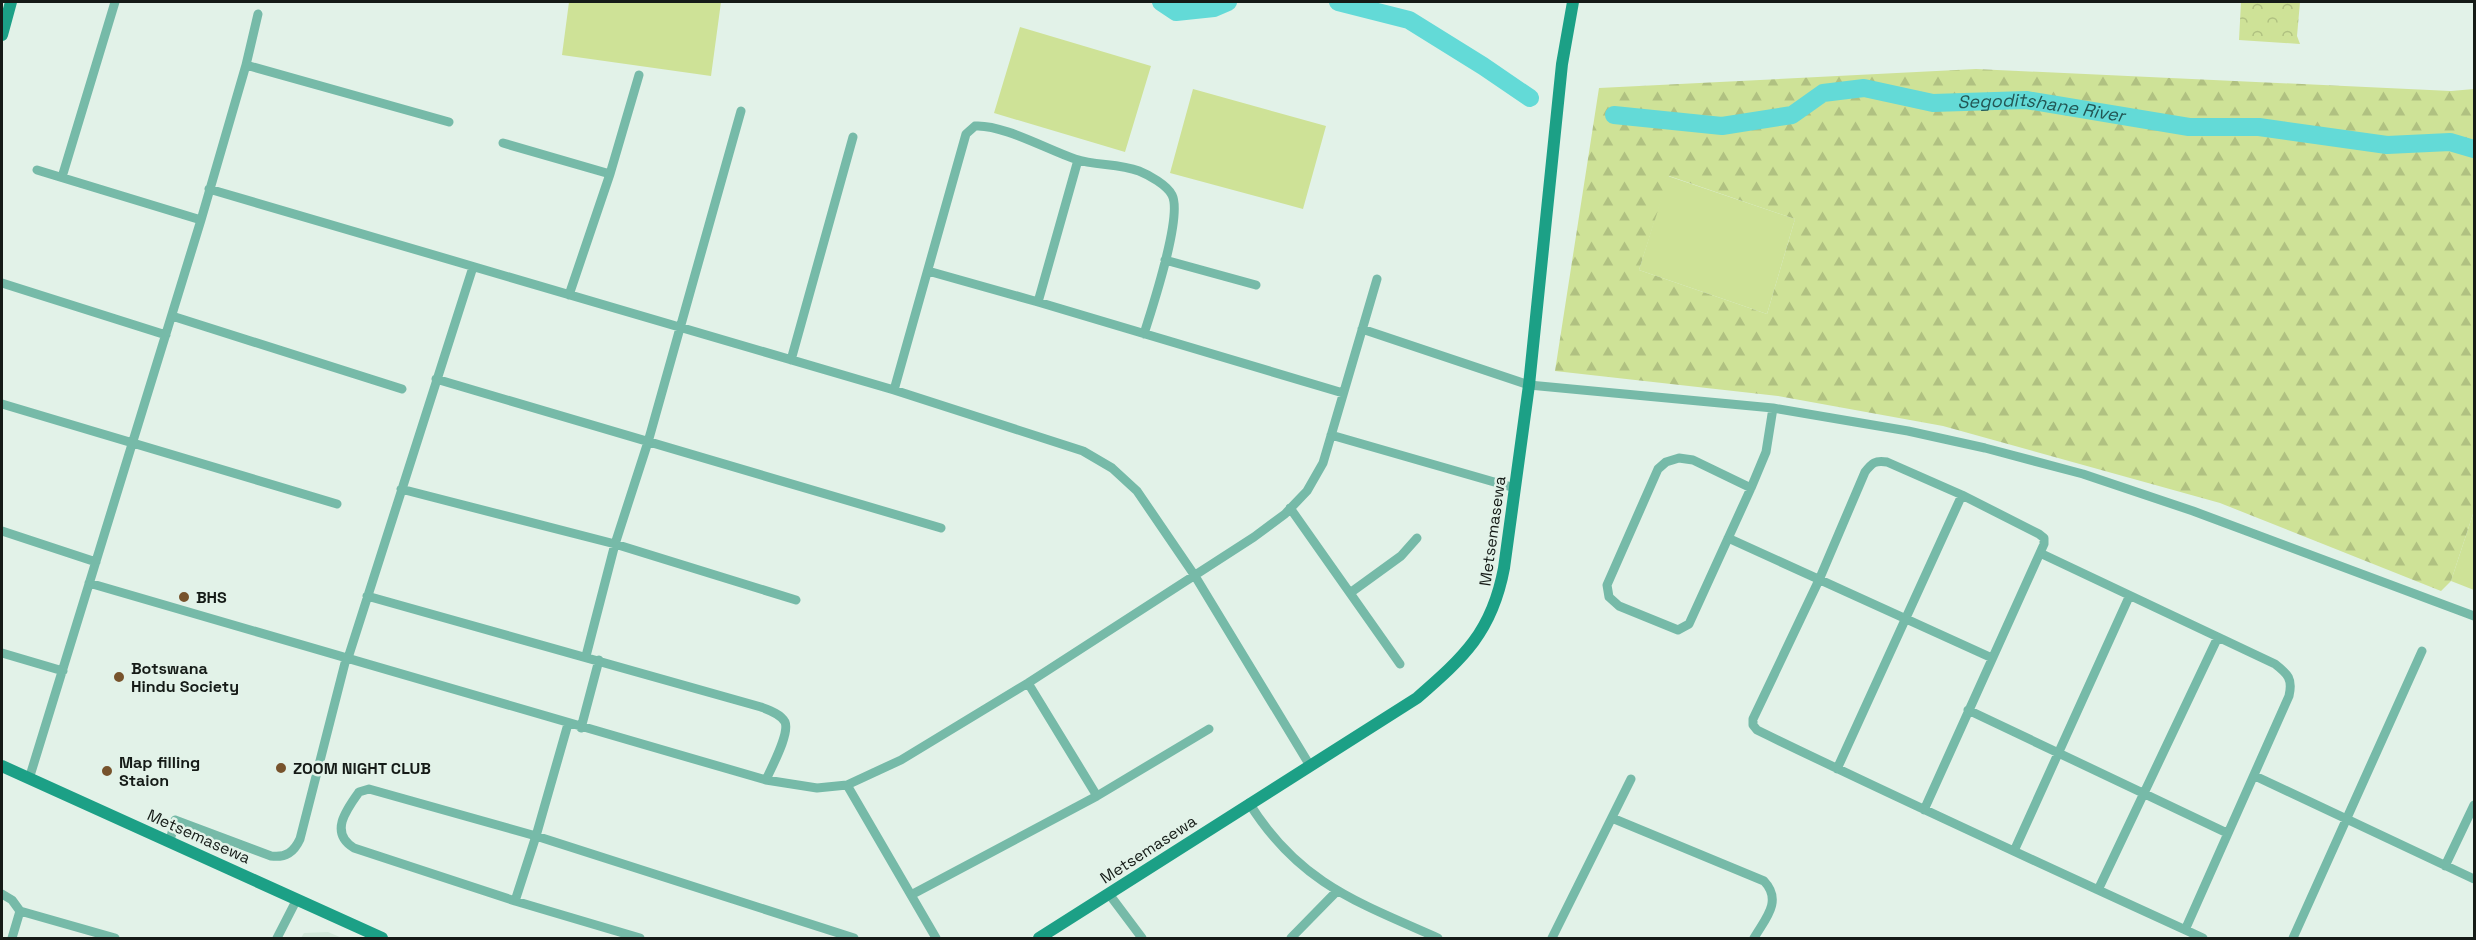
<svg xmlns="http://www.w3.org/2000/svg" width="2476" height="940" viewBox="0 0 2476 940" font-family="'Space Grotesk',sans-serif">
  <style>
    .built { fill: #d2e8da }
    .grass { fill: #cee297 }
    .forest { fill: url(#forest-firs); fill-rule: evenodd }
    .park { fill: url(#park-crowns) }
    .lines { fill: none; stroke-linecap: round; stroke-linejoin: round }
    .river { stroke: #63dad7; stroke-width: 18 }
    .street { stroke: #76baa8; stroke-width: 9 }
    .secondary { stroke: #1ca086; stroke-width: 12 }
    .poi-dot { fill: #77532c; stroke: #e2f2e8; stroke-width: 2 }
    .labels { text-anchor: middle; stroke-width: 5; stroke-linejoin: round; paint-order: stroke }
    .street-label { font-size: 16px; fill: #151b17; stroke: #e2f2e8 }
    .poi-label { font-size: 16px; font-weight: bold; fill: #151b17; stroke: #e2f2e8; text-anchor: start }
    .water-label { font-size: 18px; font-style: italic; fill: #225654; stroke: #e2f2e8 }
  </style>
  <defs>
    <pattern id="forest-firs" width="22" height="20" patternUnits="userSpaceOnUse" patternTransform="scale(1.5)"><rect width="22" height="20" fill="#cee297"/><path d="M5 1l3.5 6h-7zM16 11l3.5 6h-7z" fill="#b0c181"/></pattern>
    <pattern id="park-crowns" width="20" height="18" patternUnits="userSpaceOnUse" patternTransform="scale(1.5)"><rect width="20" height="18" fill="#cee297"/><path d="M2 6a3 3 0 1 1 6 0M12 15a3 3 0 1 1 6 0" fill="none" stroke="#b0c181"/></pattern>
  </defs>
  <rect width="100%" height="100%" fill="#e2f2e8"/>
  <path class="built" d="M328,932L342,938H301L304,933Z"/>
  <path class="grass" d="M569,2H721L711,76L562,55Z
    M1020,27L1151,66L1125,152L994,113Z
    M1193,89L1326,126L1303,209L1170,173Z
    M1668,176L1795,219L1767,314L1639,270Z
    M2474,511V590L2451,581Z"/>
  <path class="forest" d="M1976,69L2451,91L2474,89V511L2451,581L2441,591L2220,503L1943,426L1778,396L1555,371L1599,88ZM1669,176L1795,219L1767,314L1639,270Z"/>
  <path class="park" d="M2241,2H2300L2297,36L2300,44L2239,40Z"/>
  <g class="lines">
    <g class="river">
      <path d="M1161,2L1176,12L1214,8L1228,2"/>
      <path d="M1338,2L1409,20L1483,66L1530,98"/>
      <path id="s1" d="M1614,115L1722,126L1792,115L1823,93L1864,88L1933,103L2026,100L2189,127H2259L2387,145L2450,142L2474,149"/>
    </g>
    <path class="street" d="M246,65L449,122
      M503,143L610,174
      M37,170L201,220
      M62,177L115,2
      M209,189L894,390L1083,451L1112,468L1137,491L1195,576L1309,764
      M1165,260L1256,285
      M928,271L1038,302L1343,393
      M2,283L166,335
      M569,295L610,174L639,75
      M1038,302L1078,160
      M172,316L402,389
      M1362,329L1529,385L1773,408L1908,431L1985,448L2083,474L2193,511L2474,616
      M791,360L853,137
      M436,379L941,528
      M894,390L966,134L975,126C1002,124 1048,150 1075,159C1096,166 1118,163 1139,171C1149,175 1167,185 1172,195C1183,216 1152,308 1144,334
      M2,404L337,504
      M1331,435L1515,488
      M1679,458L1693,460L1751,488L1689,624L1678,630L1619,606L1609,597L1607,585L1658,469L1666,462Z
      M1751,488L1766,452L1773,408
      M401,489L615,544L796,600
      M1290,508L1400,664
      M2,531L96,562
      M1728,538L1992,658
      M2040,553L2275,664C2288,674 2293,679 2289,696L2185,930
      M89,583L766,780L817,788L847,785L901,760L1028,683L1254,537L1285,514L1307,491L1323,463L1377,279
      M1350,593L1401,556L1417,538
      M367,596L761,707C769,710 781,714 785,722C790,734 771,768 766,780
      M2,653L63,671
      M586,656L615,544L648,442L741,111
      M348,658L473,267
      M1028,683L1097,796
      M1968,710L2227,833
      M581,728L599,660
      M1837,769L1962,495
      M2255,776L2474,879
      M29,779L201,220L246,65L258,14
      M847,785L936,938
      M1249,803C1299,883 1357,902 1438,938
      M1924,810L2044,544V538L2039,534L1962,495L1887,462C1875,460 1872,463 1865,472L1819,580L1753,719V725L1757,730C1905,802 2054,870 2203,938
      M1612,818L1764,881C1783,901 1765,919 1754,938
      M170,841L175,820L271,856C286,858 294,852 300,839L346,659
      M2014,851L2129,597
      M2445,866L2474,805
      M2098,890L2218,637
      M2,894L12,900L20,911
      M1109,894L1142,938
      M911,895L1097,796L1209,729
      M515,901L536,836L568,724
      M20,911L115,938
      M12,938L20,911
      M277,938L297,899
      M640,938L515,901L354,848C329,833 346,810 359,792L369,789L536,836L854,938
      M1291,938L1337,891
      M1552,938L1631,779
      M2293,938L2422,651"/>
    <path class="secondary" d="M2,35L11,2
      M2,766L382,938
      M1039,938L1417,698C1464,657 1492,632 1504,568L1529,385L1562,64L1573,2"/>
  </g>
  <g class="poi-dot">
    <circle cx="184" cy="597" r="6"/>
    <circle cx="119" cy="677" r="6"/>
    <circle cx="281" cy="768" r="6"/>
    <circle cx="107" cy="771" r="6"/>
  </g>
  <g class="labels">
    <g class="street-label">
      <text transform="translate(1492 531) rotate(-82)" y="6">Metsemasewa</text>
      <text transform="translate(199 836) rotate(24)" y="6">Metsemasewa</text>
      <text transform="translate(1148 849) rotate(-33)" y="6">Metsemasewa</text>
    </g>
    <g class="poi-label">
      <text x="196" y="603">BHS</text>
      <text x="131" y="674">Botswana<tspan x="131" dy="18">Hindu Society</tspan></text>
      <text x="119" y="768">Map filling<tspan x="119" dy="18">Staion</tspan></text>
      <text x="293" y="774">ZOOM NIGHT CLUB</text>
    </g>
    <g class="water-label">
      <text dy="6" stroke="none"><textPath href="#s1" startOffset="438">Segoditshane River</textPath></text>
    </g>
  </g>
  <rect width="2476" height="940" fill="none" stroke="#151b17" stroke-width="6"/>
</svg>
